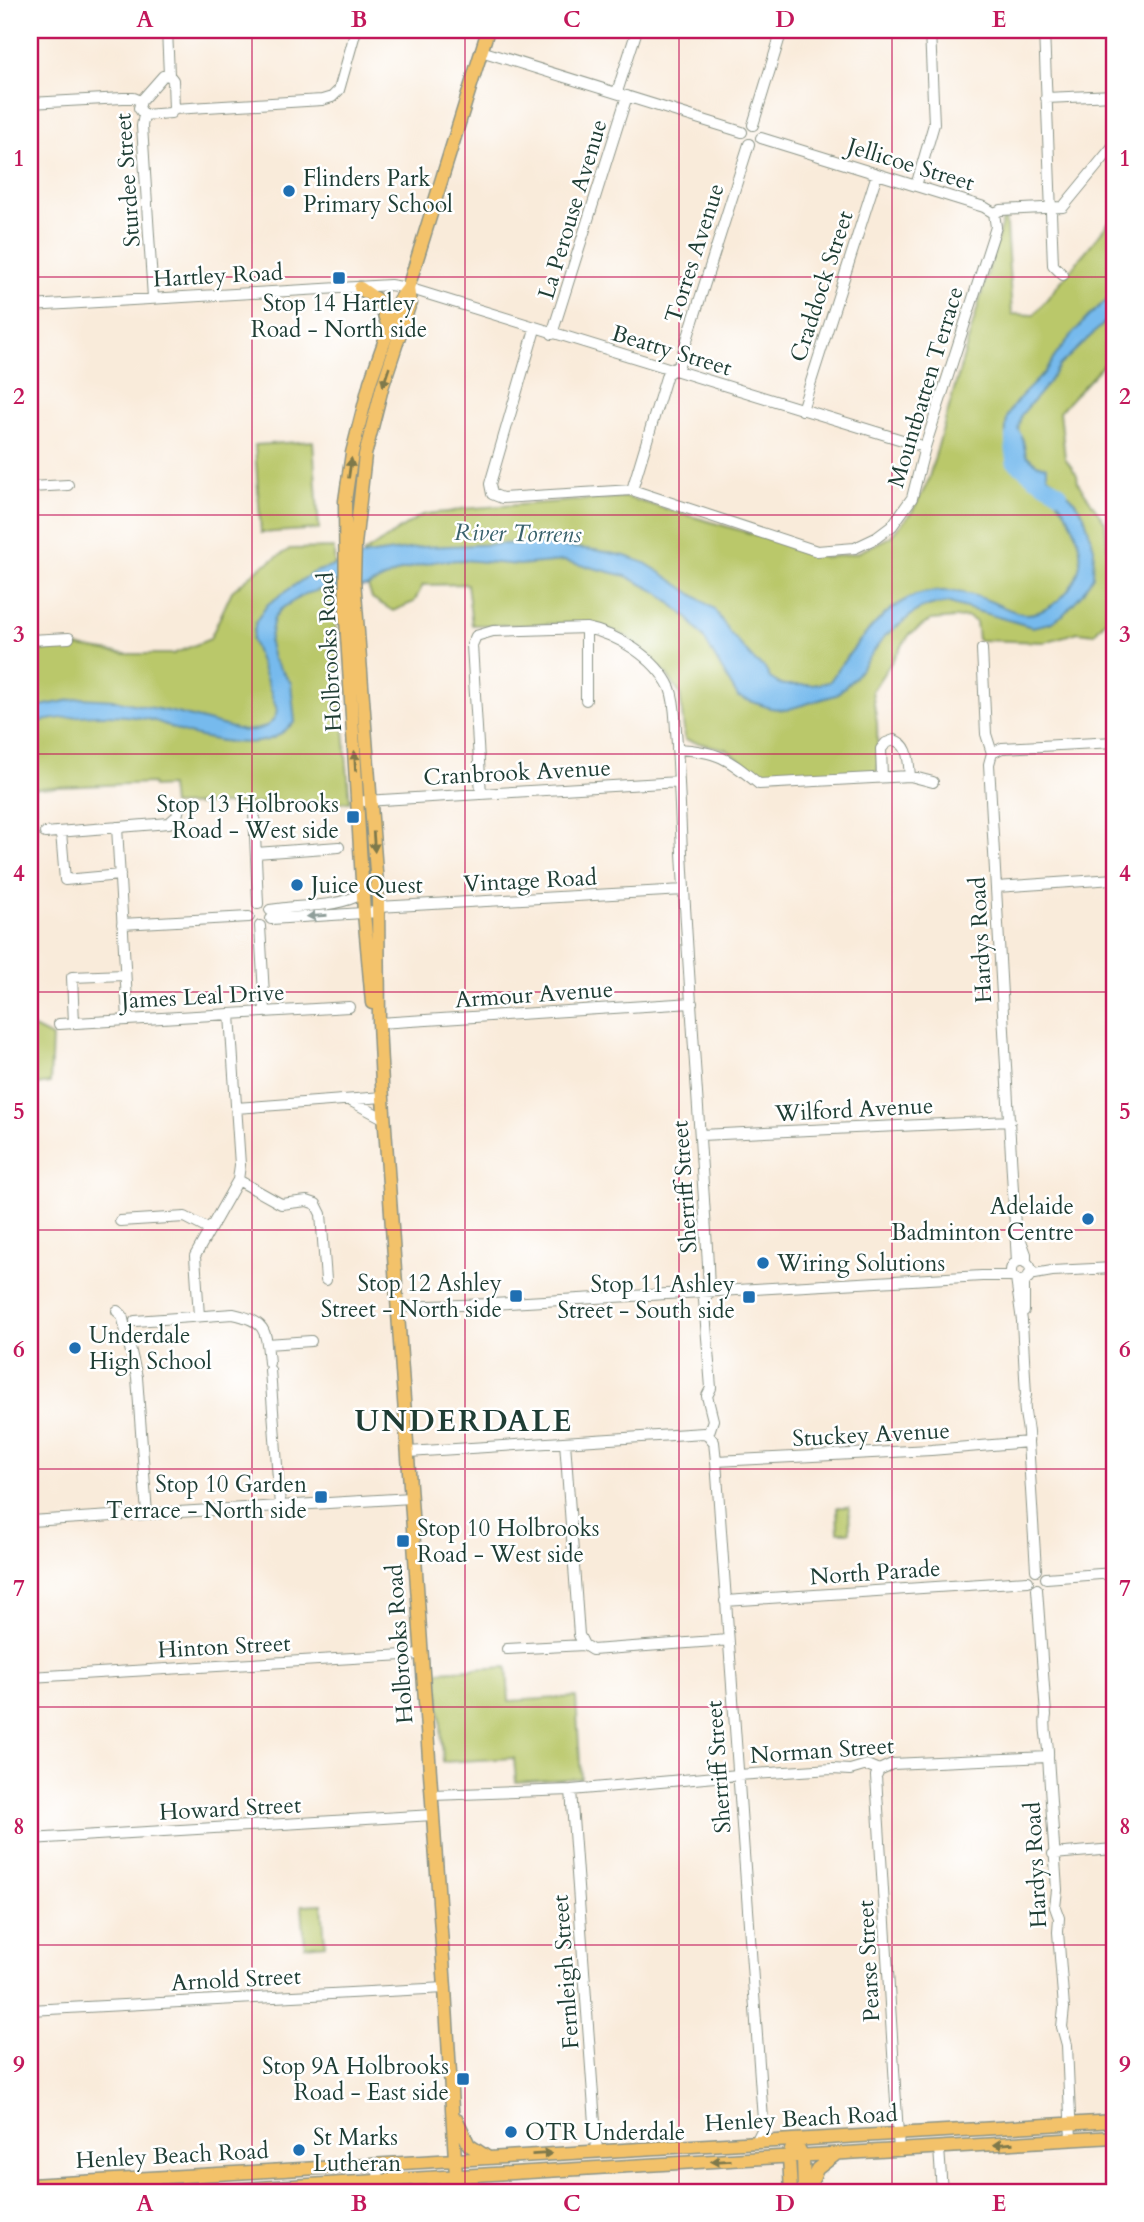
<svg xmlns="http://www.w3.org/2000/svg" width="1144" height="2222" viewBox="0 0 1144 2222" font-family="Cardo,serif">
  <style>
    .green { fill: #bac86a; stroke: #6c824f; stroke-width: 2 }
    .water { fill: #76baed; stroke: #4a7c90; stroke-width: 2 }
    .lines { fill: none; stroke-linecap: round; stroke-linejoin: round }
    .river { stroke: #76baed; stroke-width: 16 }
    .minor-casing { stroke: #8c9487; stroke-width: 12 }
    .major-casing { stroke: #8c9487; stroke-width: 15 }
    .minor { stroke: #fff; stroke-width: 10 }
    .major { stroke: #f3c26a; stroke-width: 12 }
    .oneway { fill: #7e794c }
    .oneway2 { fill: #8f9e9a }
    .grid { fill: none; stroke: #c2185b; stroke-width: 2; stroke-opacity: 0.55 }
    .poi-dot { fill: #1f6fb2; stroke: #fff; stroke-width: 2.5 }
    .labels { text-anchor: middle; stroke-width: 5; stroke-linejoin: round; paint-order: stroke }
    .street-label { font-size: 23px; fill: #1f3d34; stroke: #fff }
    .poi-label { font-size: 23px; fill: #1f3d34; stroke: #fff; text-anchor: start }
    .water-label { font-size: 24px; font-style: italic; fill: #39626c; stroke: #fff }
    .district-label { font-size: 30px; font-weight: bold; letter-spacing: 2px; fill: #1f3d34; stroke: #fff }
    .neatline { fill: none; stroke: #c2185b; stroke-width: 2.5 }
    .grid-label { font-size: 23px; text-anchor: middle; font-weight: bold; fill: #c2185b }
  </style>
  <rect width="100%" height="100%" fill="#fff"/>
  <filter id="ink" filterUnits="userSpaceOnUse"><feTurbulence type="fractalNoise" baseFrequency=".0143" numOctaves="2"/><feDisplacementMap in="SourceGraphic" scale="14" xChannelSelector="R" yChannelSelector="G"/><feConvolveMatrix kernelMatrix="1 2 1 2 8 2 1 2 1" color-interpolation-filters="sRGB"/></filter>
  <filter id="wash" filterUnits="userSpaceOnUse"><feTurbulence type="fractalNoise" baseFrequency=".00686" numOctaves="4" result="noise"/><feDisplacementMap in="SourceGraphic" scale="28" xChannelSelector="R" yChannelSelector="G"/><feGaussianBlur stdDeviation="1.57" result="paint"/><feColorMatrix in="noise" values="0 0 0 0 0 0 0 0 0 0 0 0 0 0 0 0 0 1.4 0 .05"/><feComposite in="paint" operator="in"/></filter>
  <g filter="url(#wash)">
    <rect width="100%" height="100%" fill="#f9ebda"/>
    <path class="green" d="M1005,212L1012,314L1034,315L1114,216V353L1060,411L1065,458L1077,475L1078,483L1105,522L1114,611L1094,634L1078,632L1045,642L978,640L976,622L968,617L931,620L910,634L872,691L877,723L878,772L759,774L726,749L685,740L680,694L667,675L651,657L627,637L604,627L571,623L525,625H472L467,584L423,585L414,602L393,611L372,598L363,572L364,553L420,516C434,510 448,515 461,509L625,497L811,551L824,558L857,553L890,537L912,512L927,484Z
      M313,441L319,529L261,533L255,445Z
      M334,548L336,632L350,802L172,805L170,786L153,787L152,783L34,788L36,840H30V651L79,647L126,654H173L210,639L232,591L261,567L290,549Z
      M30,1026L52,1037L50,1083L30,1086Z
      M837,1507H849L850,1532H838Z
      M507,1667L509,1701L576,1697L581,1778L516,1782L514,1758L443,1762L438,1671Z
      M322,1904L325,1944L305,1946L302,1905Z"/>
    <path class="water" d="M1114,295V314L1060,365L1046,386L1021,415L1018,430L1023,440L1026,455L1037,464L1047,467V475L1072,498L1084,515L1094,548L1093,576L1082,594L1063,615L1050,623L1032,627L949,603L931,605L918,610L885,636L854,678L836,695L786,710L770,708L738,697L703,637L688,618L659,593L626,576L564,561L519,565L463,560L437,561L402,570L366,587L319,590L305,594L281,609L274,618L269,643L273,659L291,683L295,722C288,728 281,735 273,738C249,748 212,740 188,734C174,730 161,721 147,719C105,711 71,716 30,723V708L81,698L114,700L177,713L244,731C259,730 275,727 277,710L252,640L256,621L268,604L312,573L366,555L422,547L529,543L595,550L625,556L645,563L666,576L714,609L730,633L755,661L765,668L770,678L778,683L784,685H812L829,682C835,675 838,668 844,661C860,639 884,610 909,598C934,586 967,591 992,602C1002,606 1015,614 1027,614C1047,613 1063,599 1073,583C1095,548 1063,503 1039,479C1031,470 1018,464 1011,455C1005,446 1005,428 1007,418C1012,401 1032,387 1044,373C1050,365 1055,355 1062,347C1077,327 1094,309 1114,295Z"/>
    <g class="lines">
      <path class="river" d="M1013,437L1014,461L1034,477L1060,493"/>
    </g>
  </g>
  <g filter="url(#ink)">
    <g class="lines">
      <g class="minor-casing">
        <path id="minor" d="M167,30L169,75L173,80L174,109
          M1044,30L1053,265L1063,275
          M481,51L742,132
          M617,92L637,30
          M1046,98L1114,95
          M141,101L139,108L144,115L142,126L153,298
          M141,101L163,76L169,75
          M30,103L123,98H134L141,101
          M144,115L171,113L174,109L322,100L332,97L339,90L356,30
          M753,125L782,30
          M761,138L984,207L994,213
          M916,186L934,124L930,30
          M994,213L1001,210L1063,207L1114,145
          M30,306L390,285L408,288L925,447
          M535,329L490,484L492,494L502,498L632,490L817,551L855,548L876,538L892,526L912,498L925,447L996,227L994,213
          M552,334L627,96
          M802,410L877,174
          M30,487L68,485
          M632,490L667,374L679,365L749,144
          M586,628V700
          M30,640L69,638
          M982,649L986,734L992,753L989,764L1017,1262
          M677,749C719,751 728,759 759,784L910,776L933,782
          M992,753L1002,748L1114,742
          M882,777L881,749L886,743L894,740C910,745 908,761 910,776
          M481,794L472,645L476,636L493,631L586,628C617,634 656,658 670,688C675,701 675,716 676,730C679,770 680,811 682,852C689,989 700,1127 708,1265L709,1292L704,1300L711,1388L707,1396L713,1420L708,1435
          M365,801L679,782
          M254,812L258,904
          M117,827L128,1019
          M61,832L65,880L120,875
          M45,833L169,823L177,816L180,805
          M256,853L339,847
          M997,887L1114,879
          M378,907L684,890
          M270,910C300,904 336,909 363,893
          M271,919L378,912
          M122,924L249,917
          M260,926L265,1012
          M74,1023L72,977L125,975
          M379,1023L692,1003
          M59,1024L349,1007
          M351,1101L385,1119
          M236,1108L383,1097
          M700,1135L1010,1121
          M238,1180L281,1204L307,1201L316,1204L321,1214L326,1280
          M120,1221L185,1217L208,1229
          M1017,1230L1026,1254V1263
          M1011 1271a10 10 0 1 1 20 0a10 10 0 1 1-20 0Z
          M1029,1275L1052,1271L1114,1268
          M1016,1279L1022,1321L1026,1395C1021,1411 1030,1426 1028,1442L1036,1570
          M398,1307L493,1304L982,1276H1012
          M117,1311L122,1315L137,1377L147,1514
          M1024,1311V1280
          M199,1316L195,1256L238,1180L240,1165L230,1015
          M135,1321L233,1314C267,1321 266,1331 269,1363
          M267,1344L311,1341
          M270,1370L280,1506
          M708,1435L714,1442L716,1461L763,2120L762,2130L756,2142
          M565,1442L579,1635L584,1645L592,1650L728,1640
          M408,1452L704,1433L708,1435
          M716,1461L931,1450L1028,1442
          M30,1521L411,1498
          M1046,1578L1114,1573
          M1037,1589L1046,1715C1043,1730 1049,1742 1048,1757L1057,1890L1055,1907L1059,1918L1058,1932L1064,2008L1062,2027L1067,2045L1071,2140
          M725,1601L1028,1581
          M507,1649L584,1645
          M30,1677L421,1654
          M879,1770L876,1776L899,2151
          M879,1770L892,1764L1048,1757
          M571,1790L597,2151
          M432,1795L571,1790L738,1775L832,1769L850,1770L867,1765L879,1770
          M30,1839L433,1815
          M1053,1854L1114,1849
          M30,2010L445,1988
          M939,2148L942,2192
          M378,2164L379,2192"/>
      </g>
      <g class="major-casing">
        <path id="major" d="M360,288L380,302L388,327
          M408,288L410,303L382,388L365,455L355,545L354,579L378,898L379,1023L382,1084L445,1988L456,2177
          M372,1003L364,913L346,619L345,501L352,453L370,382L399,300L408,288L488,30
          M457,2120L469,2145L487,2157
          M799,2149L803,2157L804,2192
          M30,2185L1114,2121
          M193,2192L1114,2137
          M791,2192L789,2157L791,2150
          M808,2192L817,2169L835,2155"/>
      </g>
      <use href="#minor" class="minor"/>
      <use href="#major" class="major"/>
    </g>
    <defs><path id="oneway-solid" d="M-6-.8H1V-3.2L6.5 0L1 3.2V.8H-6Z" transform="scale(1.75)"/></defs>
    <g class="oneway">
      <use href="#oneway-solid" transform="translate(386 377) rotate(108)"/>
      <use href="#oneway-solid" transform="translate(350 468) rotate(-82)"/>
      <use href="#oneway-solid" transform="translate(355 761) rotate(-93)"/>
      <use href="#oneway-solid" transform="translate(374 842) rotate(86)"/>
      <use href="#oneway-solid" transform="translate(1003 2144) rotate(176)"/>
      <use href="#oneway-solid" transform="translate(542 2154) rotate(-3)"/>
      <use href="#oneway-solid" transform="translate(721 2161) rotate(177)"/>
    </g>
    <use class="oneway2" href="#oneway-solid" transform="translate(317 916) rotate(176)"/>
  </g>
  <path class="grid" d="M252,30V2192M465,30V2192M679,30V2192M892,30V2192M30,277H1114M30,515H1114M30,754H1114M30,992H1114M30,1230H1114M30,1469H1114M30,1707H1114M30,1945H1114"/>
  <g class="poi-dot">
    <circle cx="289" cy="191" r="7"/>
    <rect x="332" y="271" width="14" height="14" rx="3.5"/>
    <rect x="346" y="810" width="14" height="14" rx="3.5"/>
    <circle cx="297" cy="885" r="7"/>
    <circle cx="1088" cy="1219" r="7"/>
    <circle cx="763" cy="1263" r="7"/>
    <rect x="509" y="1289" width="14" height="14" rx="3.5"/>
    <rect x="742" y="1290" width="14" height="14" rx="3.5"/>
    <circle cx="75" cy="1348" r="7"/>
    <rect x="314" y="1490" width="14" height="14" rx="3.5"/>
    <rect x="396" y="1534" width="14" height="14" rx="3.5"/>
    <rect x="456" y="2072" width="14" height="14" rx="3.5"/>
    <circle cx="511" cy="2132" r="7"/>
    <circle cx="299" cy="2150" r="7"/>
  </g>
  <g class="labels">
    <g class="street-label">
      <text transform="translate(911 164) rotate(17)" y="8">Jellicoe Street</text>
      <text transform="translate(127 180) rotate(-94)" y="8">Sturdee Street</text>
      <text transform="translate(572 209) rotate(-73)" y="8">La Perouse Avenue</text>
      <text transform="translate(694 253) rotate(-72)" y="8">Torres Avenue</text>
      <text transform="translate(218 275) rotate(-3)" y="8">Hartley Road</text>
      <text transform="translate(821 286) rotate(-72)" y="8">Craddock Street</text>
      <text transform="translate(672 350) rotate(17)" y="8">Beatty Street</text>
      <text transform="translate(925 387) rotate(-73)" y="8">Mountbatten Terrace</text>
      <text transform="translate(329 652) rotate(-93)" y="8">Holbrooks Road</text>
      <text transform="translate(517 772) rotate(-3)" y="8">Cranbrook Avenue</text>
      <text transform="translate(530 880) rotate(-3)" y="8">Vintage Road</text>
      <text transform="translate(980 940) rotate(-93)" y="8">Hardys Road</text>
      <text transform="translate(534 994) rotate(-4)" y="8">Armour Avenue</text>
      <text transform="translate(203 996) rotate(-3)" y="8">James Leal Drive</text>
      <text transform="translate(854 1109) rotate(-3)" y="8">Wilford Avenue</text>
      <text transform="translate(684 1187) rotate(-94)" y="8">Sherriff Street</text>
      <text transform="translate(871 1434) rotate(-3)" y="8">Stuckey Avenue</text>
      <text transform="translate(875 1572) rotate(-4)" y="8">North Parade</text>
      <text transform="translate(399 1644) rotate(-94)" y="8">Holbrooks Road</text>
      <text transform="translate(224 1646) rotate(-3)" y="8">Hinton Street</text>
      <text transform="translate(822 1750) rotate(-4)" y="8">Norman Street</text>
      <text transform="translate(718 1767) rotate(-94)" y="8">Sherriff Street</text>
      <text transform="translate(230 1808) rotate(-3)" y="8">Howard Street</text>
      <text transform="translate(1035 1865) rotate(-93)" y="8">Hardys Road</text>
      <text transform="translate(868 1961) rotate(-93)" y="8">Pearse Street</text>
      <text transform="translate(565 1972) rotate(-94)" y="8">Fernleigh Street</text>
      <text transform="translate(236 1979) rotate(-3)" y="8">Arnold Street</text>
      <text transform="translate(801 2118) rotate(-3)" y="8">Henley Beach Road</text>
      <text transform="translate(172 2155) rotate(-3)" y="8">Henley Beach Road</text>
    </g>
    <g class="poi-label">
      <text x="303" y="186">Flinders Park<tspan x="303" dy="26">Primary School</tspan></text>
      <text x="339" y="311" text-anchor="middle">Stop 14 Hartley<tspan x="339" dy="26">Road - North side</tspan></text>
      <text x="339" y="812" text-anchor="end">Stop 13 Holbrooks<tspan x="339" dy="26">Road - West side</tspan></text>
      <text x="311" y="893">Juice Quest</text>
      <text x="1074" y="1214" text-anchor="end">Adelaide<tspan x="1074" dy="26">Badminton Centre</tspan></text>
      <text x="777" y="1271">Wiring Solutions</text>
      <text x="502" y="1291" text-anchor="end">Stop 12 Ashley<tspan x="502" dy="26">Street - North side</tspan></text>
      <text x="735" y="1292" text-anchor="end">Stop 11 Ashley<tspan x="735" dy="26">Street - South side</tspan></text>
      <text x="89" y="1343">Underdale<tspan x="89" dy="26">High School</tspan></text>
      <text x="307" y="1492" text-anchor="end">Stop 10 Garden<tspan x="307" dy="26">Terrace - North side</tspan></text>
      <text x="417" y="1536">Stop 10 Holbrooks<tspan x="417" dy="26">Road - West side</tspan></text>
      <text x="449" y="2074" text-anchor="end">Stop 9A Holbrooks<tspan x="449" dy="26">Road - East side</tspan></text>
      <text x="525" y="2140">OTR Underdale</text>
      <text x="313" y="2145">St Marks<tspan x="313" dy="26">Lutheran</tspan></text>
    </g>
    <g class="water-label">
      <text transform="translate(518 533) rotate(1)" y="8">River Torrens</text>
    </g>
    <g class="district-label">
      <text x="464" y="1431">UNDERDALE</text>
    </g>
  </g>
  <rect width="1144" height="2222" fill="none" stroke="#fff" stroke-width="77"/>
  <rect x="38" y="38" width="1068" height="2146" class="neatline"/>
  <g class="grid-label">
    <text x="145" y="27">A</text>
    <text x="359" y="27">B</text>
    <text x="572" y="27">C</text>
    <text x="785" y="27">D</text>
    <text x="999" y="27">E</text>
    <text x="19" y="166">1</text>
    <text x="1125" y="166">1</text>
    <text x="19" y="404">2</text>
    <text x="1125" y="404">2</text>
    <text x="19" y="642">3</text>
    <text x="1125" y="642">3</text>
    <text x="19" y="881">4</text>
    <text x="1125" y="881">4</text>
    <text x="19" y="1119">5</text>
    <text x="1125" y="1119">5</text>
    <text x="19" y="1357">6</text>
    <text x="1125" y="1357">6</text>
    <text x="19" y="1596">7</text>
    <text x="1125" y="1596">7</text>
    <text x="19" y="1834">8</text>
    <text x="1125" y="1834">8</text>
    <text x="19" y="2072">9</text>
    <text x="1125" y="2072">9</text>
    <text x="145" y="2211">A</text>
    <text x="359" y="2211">B</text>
    <text x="572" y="2211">C</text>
    <text x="785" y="2211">D</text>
    <text x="999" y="2211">E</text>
  </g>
</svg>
